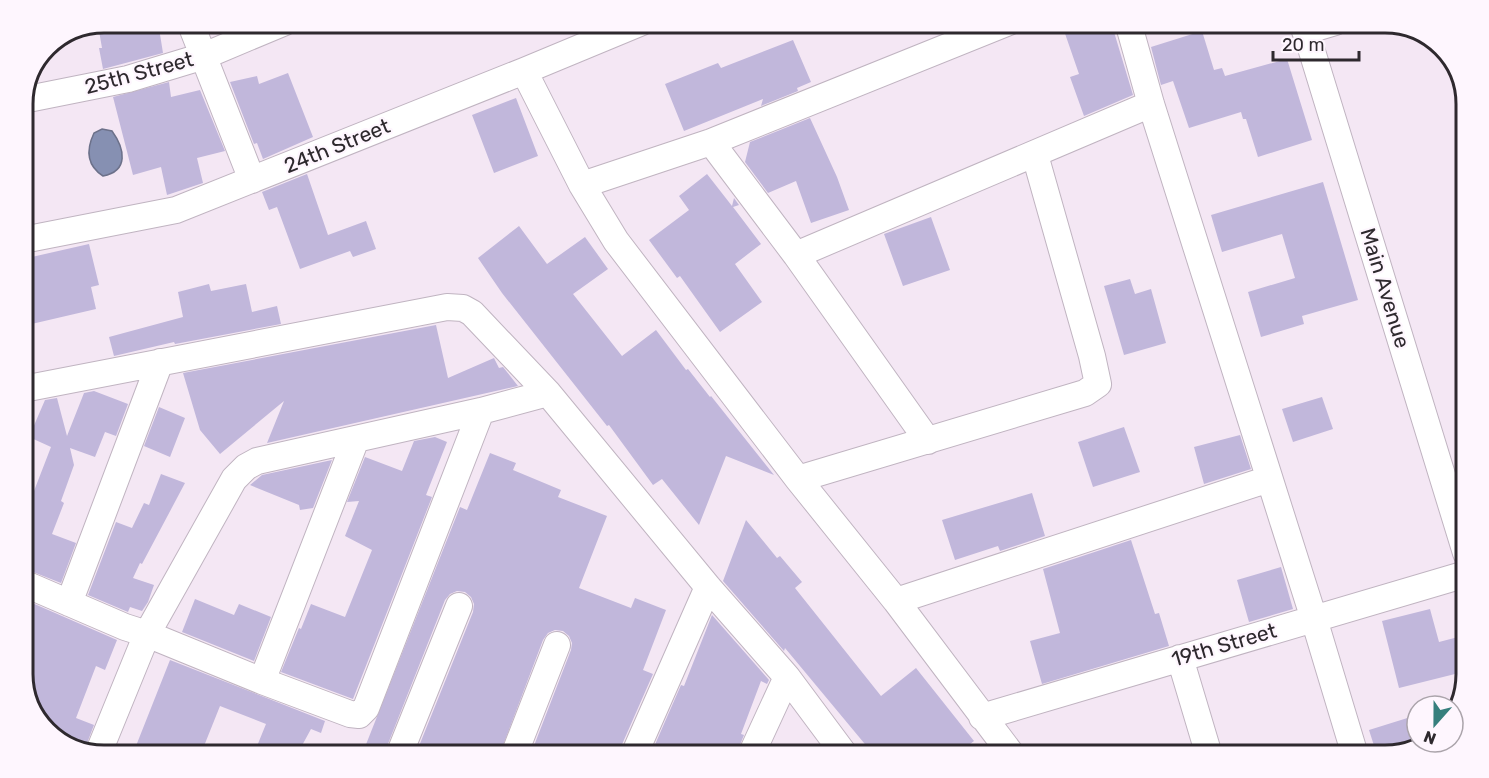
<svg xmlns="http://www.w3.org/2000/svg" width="1489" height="778" viewBox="0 0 1489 778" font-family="Rubik,sans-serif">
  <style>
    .water { fill: #8690b2; stroke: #6c718a; stroke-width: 1.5 }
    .building { fill: #c1b7db }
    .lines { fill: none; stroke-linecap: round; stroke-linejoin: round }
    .minor-casing { stroke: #c0b4c1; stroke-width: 28 }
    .minor { stroke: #fff; stroke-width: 26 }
    .labels { text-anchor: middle; stroke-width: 4.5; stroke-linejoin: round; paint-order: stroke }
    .street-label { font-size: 21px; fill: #2e292e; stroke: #fef6fe }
    .rim { fill: none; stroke: #2e292e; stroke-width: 3 }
  </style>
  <rect width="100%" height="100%" fill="#f4e7f4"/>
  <path class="water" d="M102,129L112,131C125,149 129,171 103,176C86,165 86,150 94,133Z"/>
  <path class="building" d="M104,22H158L163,53L103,69L99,48H102L98,25Z
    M1061,22H1111L1133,95L1084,116L1070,77L1079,74Z
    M1202,31L1214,70L1222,68L1225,76L1287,59L1312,140L1258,157L1246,119H1243L1241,112L1189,128L1173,81L1161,85L1151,47Z
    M793,40L811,82L797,88L798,91L761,106L763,99L684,131L665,84L718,63L721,68Z
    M288,73L313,137L263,159L257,143L254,144L230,82L257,76L259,84Z
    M169,82L171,97L200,90L225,151L197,158L203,183L167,195L161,167L133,175L113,97Z
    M516,98L538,156L494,173L472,115Z
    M810,118L837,177L849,210L811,223L796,181L768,193L745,162L750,142Z
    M307,174L328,235L366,221L376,249L353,257L350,251L300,269L277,207L269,210L262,192Z
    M707,174L732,206L734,198L739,205L733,207L761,244L735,264L762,302L720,332L680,276L677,278L649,240L689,210L679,196Z
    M1323,182L1358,300L1302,316L1304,324L1261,337L1248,292L1295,278L1282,234L1222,252L1211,215Z
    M931,217L950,270L903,286L884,234Z
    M519,226L547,264L585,237L608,269L573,294L622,356L656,330L686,370L688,369L710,397L711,396L774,475L726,456L699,525L662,479L653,485L609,425L607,426L502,293L478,258Z
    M89,244L99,285L91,287L96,309L23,326V259Z
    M1130,279L1135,294L1151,289L1166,343L1124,355L1104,286Z
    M209,284L211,291L246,284L252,312L277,306L281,324L175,344L174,342L114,356L109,337L183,317L178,292Z
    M436,325L448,378L494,358L499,368L503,367L518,386L267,443L284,401L220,454L200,430L183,373Z
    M94,391L128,404L116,436L105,432L95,457L70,448L74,465L61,501L64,503L52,534L76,543L61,583L23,568V487L34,491L51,447L29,437L45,400L57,398L67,436L84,393Z
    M1322,397L1333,429L1293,442L1282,409Z
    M159,407L185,418L170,457L144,446Z
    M1124,427L1140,472L1093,487L1078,442Z
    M1240,435L1251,469L1204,484L1194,447Z
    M435,437L447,442L426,495L432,497L353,699L281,672L299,628L301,629L311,604L345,617L372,550L345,536L359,501L347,502L365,457L402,471L414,441Z
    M490,453L516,463L513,470L561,490L558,497L607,516L579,588L631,608L635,598L666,610L643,670L653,674L620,749L619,756H530L571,650L572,643L569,636L563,631L555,630L548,633L543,640L499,756H415L473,612L474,604L471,597L465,592L457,591L450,594L445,600L384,754L365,747L460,507L467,510Z
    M332,460L313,508L300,510L299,505L250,485L262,475Z
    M161,474L185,483L142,564L140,563L133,578L154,585L148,602L142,611L130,607L128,612L88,595L116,522L132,528L144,503L149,505Z
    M1032,493L1045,536L1000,551L998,546L955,560L942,520Z
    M746,520L777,558L780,556L802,582L795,588L881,696L916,668L974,741L956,755H874L785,648L784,651L723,581Z
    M1131,540L1155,614L1159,613L1169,646L1042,684L1030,641L1060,633L1043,569Z
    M1281,567L1293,609L1249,622L1237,580Z
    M23,599L117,640L105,670L96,666L76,718L94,725L84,751L68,747L36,719L23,679Z
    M195,599L234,615L239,604L271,617L254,661L182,632Z
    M1430,609L1439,642L1462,636L1466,652L1467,671L1399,688L1382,621Z
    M712,615L769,680L767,684L761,681L741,734L744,735L736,755L650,756L681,685L684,686Z
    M170,660L325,721L321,733L311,729L299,751L291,749L289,756H253L266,724L220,706L200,756H132Z
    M1417,715V747L1385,755H1377L1369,730Z"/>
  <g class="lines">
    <g class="minor-casing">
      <path id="minor" d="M190,22L252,180
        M1128,22L1151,104L1314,619L1355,755
        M1303,22L1466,553
        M1305,31L1335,22
        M524,71L582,185L616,241L798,479L896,601L1012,755
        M23,100L128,79L204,56L285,22
        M711,142L796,255L928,441
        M582,185L711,142L1009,22
        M23,240L176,210L524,71L642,22
        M796,255L1151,104
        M23,389L447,307L463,308L472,313L548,393L708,587L787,677L845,755
        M798,479L1085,393L1098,384L1092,356L1035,155
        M23,583L125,627L147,634L234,479L246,467L257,461L481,411L548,393
        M896,601L1269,479
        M69,603L160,362
        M1180,658L1209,755
        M262,681L356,439
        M982,717L1466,574
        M98,754L147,634L262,681L350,714L359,715L366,708L481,411
        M399,755L459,606
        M514,755L557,645
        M634,755L708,587
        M751,755L787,677"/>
    </g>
    <use href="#minor" class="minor"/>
  </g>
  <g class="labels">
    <g class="street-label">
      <text transform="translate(139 73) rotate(-15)" y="7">25th Street</text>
      <text transform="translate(337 146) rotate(-22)" y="7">24th Street</text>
      <text transform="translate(1385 288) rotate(73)" y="7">Main Avenue</text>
      <text transform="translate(1224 645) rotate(-16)" y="7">19th Street</text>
    </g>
  </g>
  <path d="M0 0H1489V778H0ZM104 33H1385A71 71 0 0 1 1456 104V674A71 71 0 0 1 1385 745H104A71 71 0 0 1 33 674V104A71 71 0 0 1 104 33Z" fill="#fef6fe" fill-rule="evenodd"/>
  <path class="rim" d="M104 33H1385A71 71 0 0 1 1456 104V674A71 71 0 0 1 1385 745H104A71 71 0 0 1 33 674V104A71 71 0 0 1 104 33Z"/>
  <g transform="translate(1435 724) rotate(201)"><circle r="28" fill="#fef6fe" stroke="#aba4ab" stroke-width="1.5"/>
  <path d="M0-4.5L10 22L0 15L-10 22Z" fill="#367f7d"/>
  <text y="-9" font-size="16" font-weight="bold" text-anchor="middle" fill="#2e292e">N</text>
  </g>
  <path d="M1273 51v9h86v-9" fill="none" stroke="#2e292e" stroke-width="3"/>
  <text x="1282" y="51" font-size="18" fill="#2e292e" stroke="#fef6fe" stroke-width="4.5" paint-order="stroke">20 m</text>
</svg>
